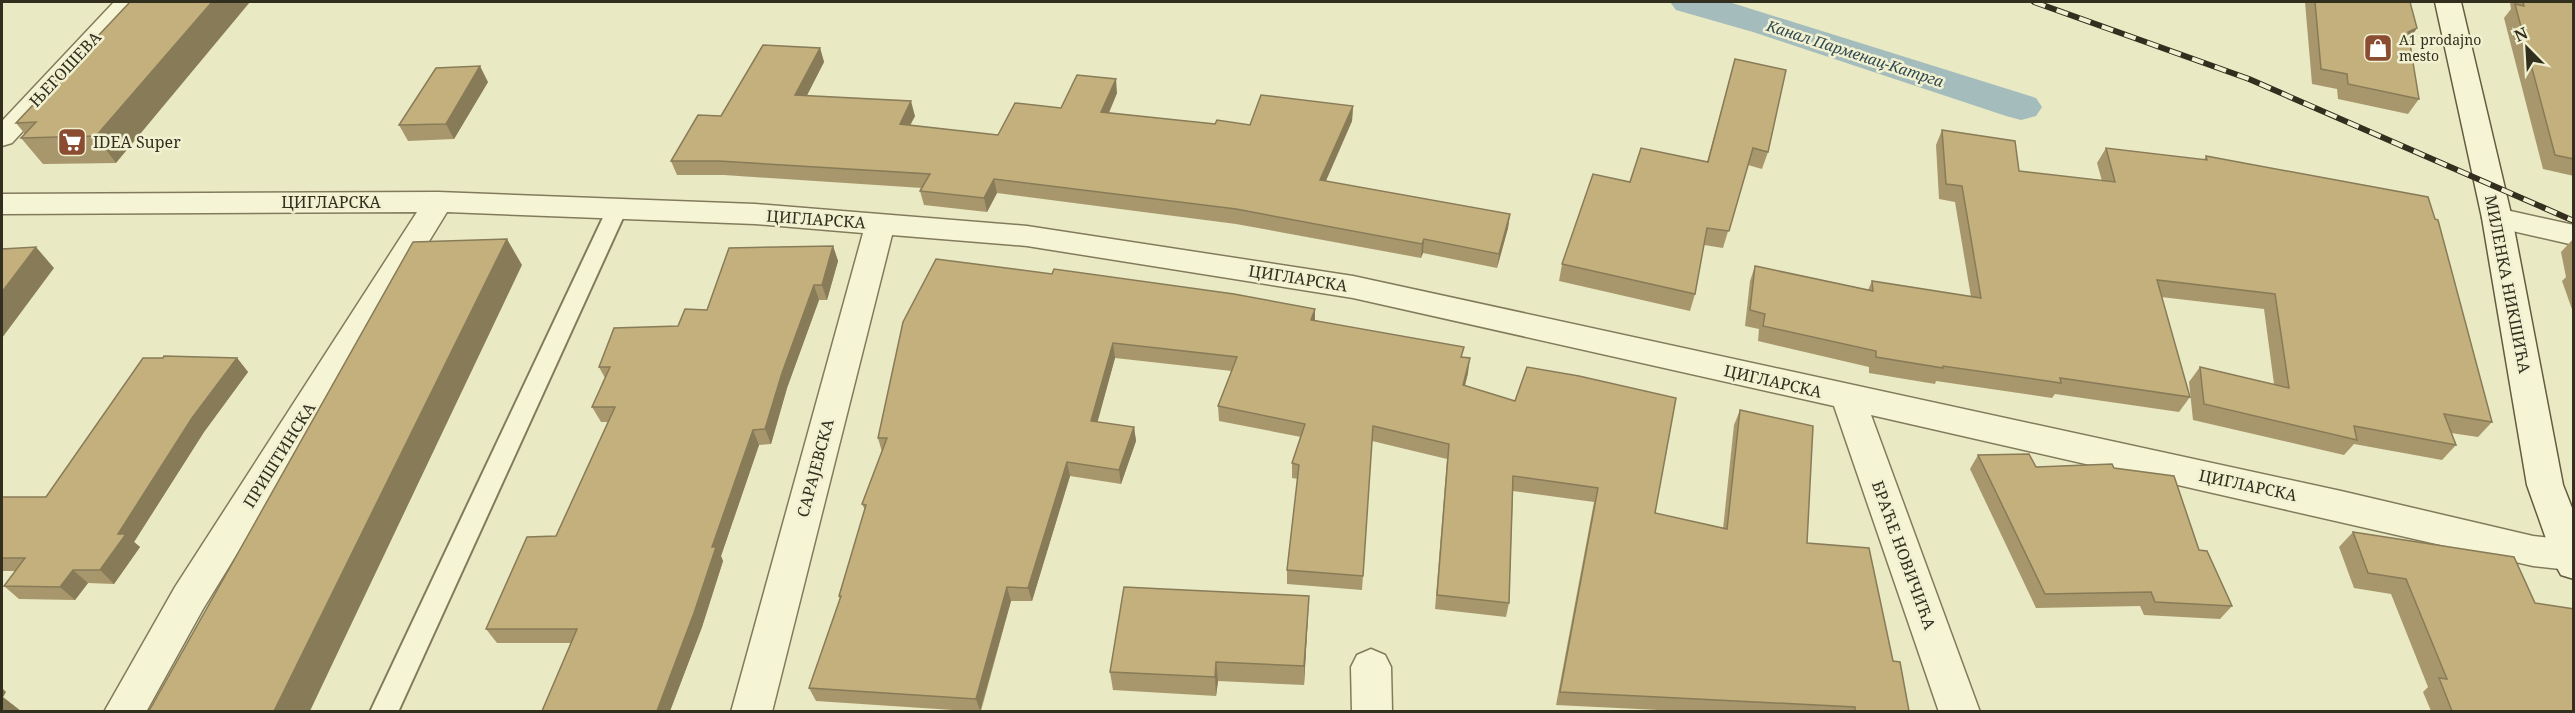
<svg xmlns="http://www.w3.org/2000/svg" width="2575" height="713" viewBox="0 0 2575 713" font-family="'Noto Serif',serif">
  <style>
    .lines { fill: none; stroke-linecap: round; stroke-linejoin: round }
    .canal { fill: #a5bcbc; fill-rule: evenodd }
    .service-casing { stroke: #817b5c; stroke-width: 4 }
    .minor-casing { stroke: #817b5c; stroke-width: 3 }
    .secondary-casing { stroke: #635c3f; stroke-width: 3 }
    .service { fill: #f5f5d6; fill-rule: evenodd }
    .minor { fill: #f5f5d6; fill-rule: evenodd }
    .secondary { fill: #f5f5d6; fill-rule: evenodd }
    .rail-casing { stroke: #332f1e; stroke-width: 6 }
    .rail { stroke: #f1f1d2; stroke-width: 4; stroke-dasharray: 12; stroke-linecap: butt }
    .wall { fill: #a8976c }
    .shaded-wall { fill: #887b58 }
    .building { fill: #c3b07d; stroke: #887b58; stroke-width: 1.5 }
    .labels { text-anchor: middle; stroke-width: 5; stroke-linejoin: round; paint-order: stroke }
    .far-poi-label { font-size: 14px; fill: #332f1e; stroke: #f1f1d2; text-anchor: start }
    .far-water-label { font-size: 15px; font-style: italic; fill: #2f4951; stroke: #f1f1d2 }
    .street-label { font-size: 16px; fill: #332f1e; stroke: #f1f1d2 }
    .poi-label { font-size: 16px; fill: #332f1e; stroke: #f1f1d2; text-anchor: start }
  </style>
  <rect width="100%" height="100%" fill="#e9e9c3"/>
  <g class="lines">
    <path class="canal" d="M1670,2H1729L2036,98L2042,107L2036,116L2021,120L2006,116L1753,32L1676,10Z"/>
    <g class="service-casing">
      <path id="service" d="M617,202L624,204L627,209L398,712H370L607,209L610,204Z"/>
    </g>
    <g class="minor-casing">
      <path id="minor" d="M114,2H141L12,143L2,146V121Z
        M438,192L755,204L1027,226L1353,276L2341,491L2533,536L2569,540L2574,541V569L2569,570L2533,566L1871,415L1980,712H1939L1834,406L1353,298L1027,246L892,235L772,712H731L863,233L755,224L447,212L203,609L146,712H104L175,587L417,212L2,214V194Z
        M2497,208L2574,225V245L2486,225L2482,218L2486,211Z
        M1371,649L1385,655L1391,667L1392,712H1352L1351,667L1357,655Z"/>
    </g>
    <g class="secondary-casing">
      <path id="secondary" d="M2435,2H2461L2512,218L2563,485L2574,513V579L2561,575L2555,564L2527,485L2482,218Z"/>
    </g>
    <use href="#service" class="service"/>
    <use href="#minor" class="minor"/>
    <use href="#secondary" class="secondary"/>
    <g class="rail-casing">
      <path id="rail" d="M2034,2L2249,79L2574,221"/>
    </g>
    <use href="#rail" class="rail"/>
  </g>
  <path class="wall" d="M130,2L116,163L43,164L21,138L25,134L16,123Z
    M2305,2H2410L2417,28L2409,39L2419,99L2408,114L2338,99L2337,89L2312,84Z
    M2510,2H2574V176L2543,169L2504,18L2511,9Z
    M820,48L824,62L807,95L915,116L910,125L998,135L1061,108L1117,93L1109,113L1215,124L1250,125L1353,106L1352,121L1326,181L1510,214L1508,228L1497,268L1423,253L1421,258L1236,224L997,193L987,212L924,205L920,191L922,188L724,175H677L671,161L721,116Z
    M1735,59L1768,152L1762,169L1748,165L1723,248L1704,245L1695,294L1690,311L1559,281L1562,264L1630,182L1707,162Z
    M488,82L454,139L408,141L399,125Z
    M1942,130L2019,171L2102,181L2097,163L2106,148L2204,160L2206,156L2492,422L2478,437L2451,433L2456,445L2442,460L2354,444L2344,455L2193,420L2189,382L2200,367L2274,384L2264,309L2161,297L2190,397L2179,412L2055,394L2052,398L1936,381L1935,384L1869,373V367L1758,341L1759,329L1745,326L1750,281L1755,266L1868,290L1872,281L1971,297L1955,202L1939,199L1936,145Z
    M2574,238V315L2562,281L2566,277L2561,252Z
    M833,246L838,261L827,300H819L787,388L771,444L759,445L721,556L723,561L702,627L670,711H542L571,643H497L486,629L556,536L608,422H601L592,407L605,378L599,367L678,326L707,310Z
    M1315,320L1463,357L1468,373L1465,386L1655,513L1723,529L1734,425L1740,410L1807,543L1893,661L1909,711H1679L1556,705L1594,502L1513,491L1509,603L1506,617L1435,609L1447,459L1372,441L1362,590L1287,584V570L1298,479L1292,478V463L1301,437L1219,421L1218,406L1232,371L1115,358L1097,422L1134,427L1136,441L1121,484L1070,476L1032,601H1011L981,711H968L816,701L809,688L840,599L839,596L865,510L862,504L882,452L878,438L903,322Z
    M237,358L248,372L204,432L134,542L140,547L114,584L88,583L75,600L19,599L4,586L15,571H2V497H46Z
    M1978,455L2036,467L2114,468L2199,550L2232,606L2220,619L2144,615L2140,606L2036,608L1970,469Z
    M2353,532L2535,603L2574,711H2431L2423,692L2428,687L2391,594L2354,588L2339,547Z
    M1308,615L1304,685L1218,681L1216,696L1113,690L1110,672Z"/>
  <path class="shaded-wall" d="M212,2H250L116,163L96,136Z
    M2417,28L2407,43L2408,32Z
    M820,48L824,62L800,109L795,95Z
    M480,66L488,82L454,139L446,124Z
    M1116,79L1117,93L1103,126L1101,112Z
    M911,101L915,116L903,139L900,124Z
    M1353,106L1352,121L1320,194V180Z
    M994,179L997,193L987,212L984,198Z
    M1510,214L1508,228L1497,268L1499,254Z
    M507,239L522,265L310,711H274Z
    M1424,239L1423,253L1421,258L1422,244Z
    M833,246L838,261L827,300L822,285Z
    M36,247L54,268L2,338V292Z
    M814,285L819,300L787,388L771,444L765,429L782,373Z
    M1315,309V323L1311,320Z
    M1113,343L1115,358L1094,435L1091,421Z
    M237,358L248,372L204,432L134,542L140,547L114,584L100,570L118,534L192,418Z
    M1470,358L1468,373L1461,400L1463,385Z
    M1134,427L1136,441L1121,484L1119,470Z
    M753,430L759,445L721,556L723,561L702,627L670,711H657L712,547Z
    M1067,462L1070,476L1032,601L1028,588Z
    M73,570L88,583L75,600L60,587Z
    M1007,587L1011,601L980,711L976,699Z
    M1309,596L1308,615L1304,685V666Z
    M1216,662L1218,681L1216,696L1215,677Z
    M2,688L6,692L2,699Z
    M3,697L21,711H2V700Z"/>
  <path class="building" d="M130,2H212L96,136L21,138L36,122L16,123Z
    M2315,2H2410L2417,28L2408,32L2419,99L2348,84L2347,74L2321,69Z
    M2523,2H2574V159L2555,155L2515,4L2524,6Z
    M763,45L820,48L795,95L911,101L900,124L998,135L1015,103L1061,108L1077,75L1116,79L1101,112L1215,124L1217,120L1250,125L1261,95L1353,106L1320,180L1510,214L1499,254L1424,239L1422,244L1236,209L994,179L984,198L920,191L930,174L719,161H671L698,115L721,116Z
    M1735,59L1786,70L1768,152L1753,148L1729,231L1707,228L1695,294L1562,264L1593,174L1630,182L1641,148L1708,162Z
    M480,66L446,124L399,125L436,68Z
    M1942,130L2015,141L2019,171L2115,182L2106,148L2207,160L2206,156L2428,197L2435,219L2438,220L2492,422L2444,414L2456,445L2354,426L2357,440L2204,404L2200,367L2289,388L2275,294L2157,280L2190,397L2060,378L2061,383L1943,366V368L1876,357V351L1763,326L1765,314L1750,310L1755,266L1873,291L1872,281L1981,298L1962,186L1946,184Z
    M507,239L274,711H149L413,242Z
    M833,246L822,285H814L782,373L765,429L753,430L712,547H716L694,613L657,711H542L577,629H486L527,537L556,536L615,407H592L610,367H599L614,328L678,326L685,309L707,310L729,248Z
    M36,247L2,292V249Z
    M936,259L1052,274L1054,269L1234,294L1315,309L1311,320L1464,347L1461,357L1470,358L1463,385L1515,401L1527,367L1579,376L1676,398L1655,513L1727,529L1740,410L1813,426L1807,543L1869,548L1893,661L1900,662L1909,711H1855V707L1560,692L1598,488L1513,476L1509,603L1437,595L1449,444L1373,426L1363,576L1287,570L1299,465L1292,463L1305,424L1218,406L1237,357L1113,343L1091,421L1134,427L1119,470L1067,462L1028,588L1007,587L976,699L809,688L841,596H839L866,505L862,504L887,438H878L903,322Z
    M164,356L237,358L192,418L118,534H126L100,570H73L60,587L4,586L25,558H2V497H46L143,358H163Z
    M2029,454L2036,467L2112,464L2114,468L2174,476L2199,550L2207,551L2232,606L2155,602L2151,592L2045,594L1978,455Z
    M2353,532L2514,557L2535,603L2574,609V711H2452L2439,678L2447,679L2406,579L2368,573Z
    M1124,587L1309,596L1304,666L1216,662L1215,677L1110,672Z"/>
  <defs>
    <g id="shop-square" transform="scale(1.5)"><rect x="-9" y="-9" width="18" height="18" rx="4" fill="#8a4d32" stroke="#f1f1d2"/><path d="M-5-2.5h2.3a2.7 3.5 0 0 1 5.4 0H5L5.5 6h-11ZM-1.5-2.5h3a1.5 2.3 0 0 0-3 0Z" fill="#fff"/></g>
    <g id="supermarket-square" transform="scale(1.5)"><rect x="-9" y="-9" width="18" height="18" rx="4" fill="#8a4d32" stroke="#f1f1d2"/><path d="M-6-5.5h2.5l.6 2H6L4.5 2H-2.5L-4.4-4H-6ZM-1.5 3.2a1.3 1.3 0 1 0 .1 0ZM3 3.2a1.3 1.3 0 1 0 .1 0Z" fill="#fff"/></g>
  </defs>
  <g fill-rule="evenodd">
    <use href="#shop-square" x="2378" y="48"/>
    <use href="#supermarket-square" x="72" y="142"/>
  </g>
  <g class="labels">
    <g class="far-poi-label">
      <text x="2399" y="45">A1 prodajno<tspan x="2399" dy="16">mesto</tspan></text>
    </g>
    <g class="far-water-label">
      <text transform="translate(1855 54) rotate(18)" y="5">Канал Парменац-Катрга</text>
    </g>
    <g class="street-label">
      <text transform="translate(65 69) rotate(-47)" y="6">ЊЕГОШЕВА</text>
      <text x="331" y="208">ЦИГЛАРСКА</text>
      <text transform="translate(816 219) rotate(4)" y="6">ЦИГЛАРСКА</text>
      <text transform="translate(1298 278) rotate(9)" y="6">ЦИГЛАРСКА</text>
      <text transform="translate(2508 284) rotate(79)" y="6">МИЛЕНКА НИКШИЋА</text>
      <text transform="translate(1773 381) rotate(13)" y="6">ЦИГЛАРСКА</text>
      <text transform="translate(279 455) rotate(-58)" y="6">ПРИШТИНСКА</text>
      <text transform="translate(815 468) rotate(-75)" y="6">САРАЈЕВСКА</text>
      <text transform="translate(2248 485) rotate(12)" y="6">ЦИГЛАРСКА</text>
      <text transform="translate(1904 555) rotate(70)" y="6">БРАЋЕ НОВИЧИЋА</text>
    </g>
    <g class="poi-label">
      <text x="93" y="148">IDEA Super</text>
    </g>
  </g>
  <rect width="2575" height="713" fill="none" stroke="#332f1e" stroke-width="6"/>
  <g transform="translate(2527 48) rotate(336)" stroke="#f1f1d2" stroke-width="4.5" paint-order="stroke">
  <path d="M0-4.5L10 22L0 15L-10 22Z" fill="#332f1e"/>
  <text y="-9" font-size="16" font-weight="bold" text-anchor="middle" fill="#332f1e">N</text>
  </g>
</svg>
